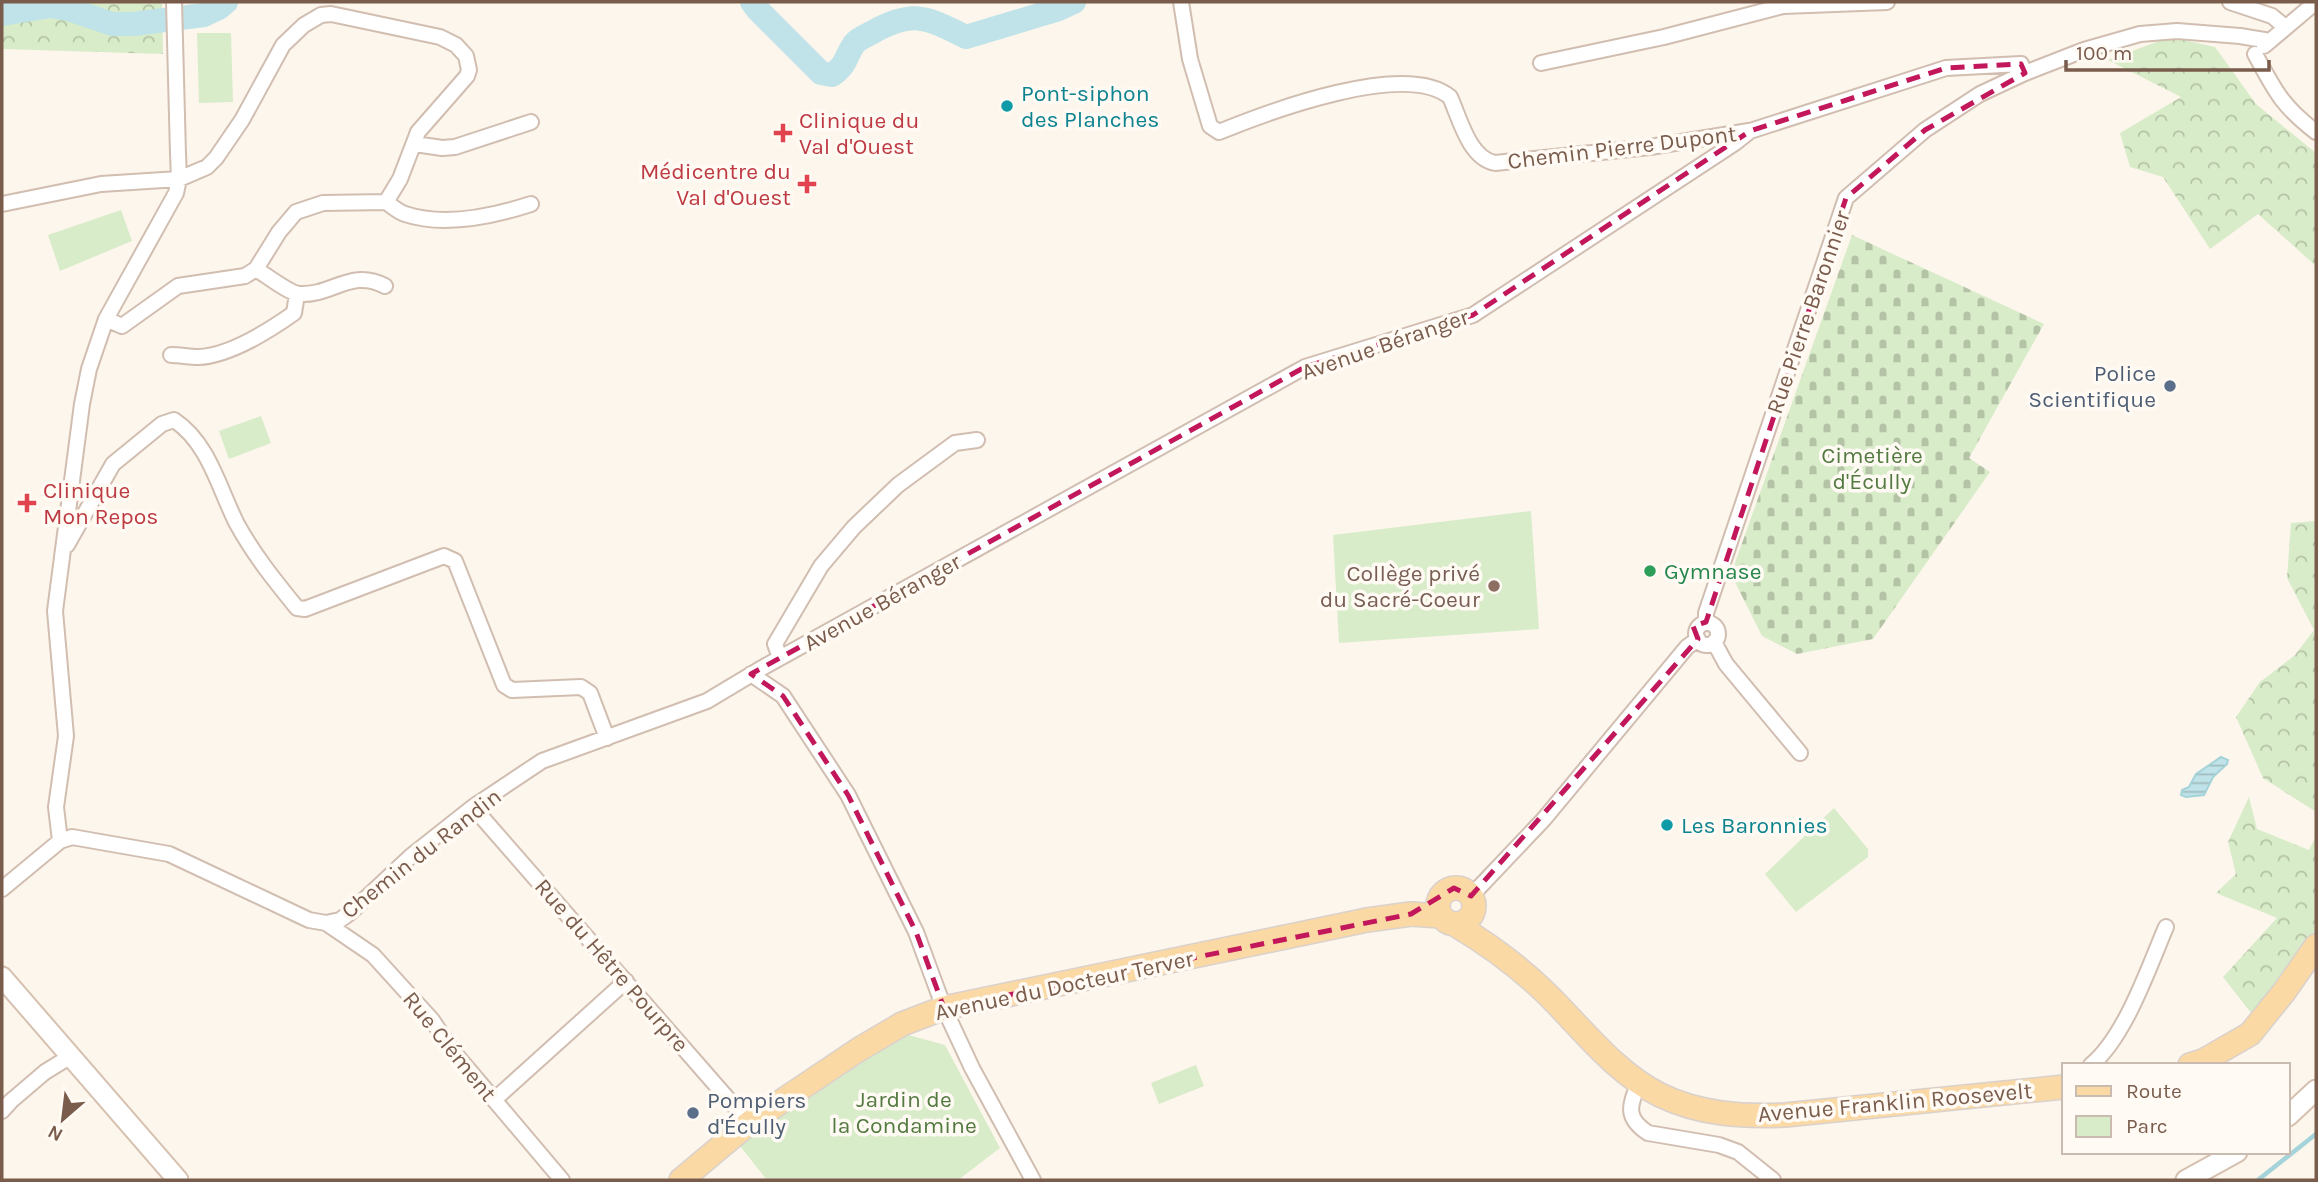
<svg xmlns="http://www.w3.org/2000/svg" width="2318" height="1182" viewBox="0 0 2318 1182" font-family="Karla,sans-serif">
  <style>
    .green { fill: #d8ecc9 }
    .forest { fill: url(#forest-crowns) }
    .cemetery { fill: url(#cemetery-stones) }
    .water { fill: url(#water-rules); stroke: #a5d3da; stroke-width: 2 }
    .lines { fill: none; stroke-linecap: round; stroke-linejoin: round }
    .stream { stroke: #a5d3da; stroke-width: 4.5 }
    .river { stroke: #bfe3e8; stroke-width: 24 }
    .minor-casing { stroke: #d1beb0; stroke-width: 18 }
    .secondary-casing { stroke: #d6c0b0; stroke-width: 23 }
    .primary-casing { stroke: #dad1cd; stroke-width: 26 }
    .minor { stroke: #fff; stroke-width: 14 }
    .secondary { stroke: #fff; stroke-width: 19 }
    .primary { stroke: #fbd9a5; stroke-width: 23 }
    .marked { fill: none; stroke: #c2185b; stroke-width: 5; stroke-dasharray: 14 9; stroke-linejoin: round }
    .culture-dot { fill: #0f9aa8; stroke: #fffaf3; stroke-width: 2.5 }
    .health-dot { fill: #e0444e; stroke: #fffaf3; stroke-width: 2.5 }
    .service-dot { fill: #5c6f8a; stroke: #fffaf3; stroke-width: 2.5 }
    .leisure-dot { fill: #2e9e5b; stroke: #fffaf3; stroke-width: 2.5 }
    .education-dot { fill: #8d6e63; stroke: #fffaf3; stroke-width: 2.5 }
    .labels { text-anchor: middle; stroke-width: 7; stroke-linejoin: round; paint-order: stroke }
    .culture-label { font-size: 23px; fill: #0d838f; stroke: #fffaf3; text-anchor: start }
    .health-label { font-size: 23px; fill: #be3a42; stroke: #fffaf3; text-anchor: start }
    .street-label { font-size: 23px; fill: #7a5c4d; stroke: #fffaf3 }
    .service-label { font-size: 23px; fill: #4e5e75; stroke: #fffaf3; text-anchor: end }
    .park-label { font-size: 23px; fill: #537a41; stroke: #fffaf3 }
    .leisure-label { font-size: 23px; fill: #27864d; stroke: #fffaf3; text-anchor: start }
    .education-label { font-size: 23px; fill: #785e54; stroke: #fffaf3; text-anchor: end }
  </style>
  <defs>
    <pattern id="forest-crowns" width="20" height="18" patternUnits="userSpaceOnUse" patternTransform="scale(1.75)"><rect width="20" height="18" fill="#d8ecc9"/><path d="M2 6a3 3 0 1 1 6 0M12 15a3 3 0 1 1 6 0" fill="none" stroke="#b4c2a5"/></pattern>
    <pattern id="cemetery-stones" width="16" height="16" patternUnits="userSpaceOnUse" patternTransform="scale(1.75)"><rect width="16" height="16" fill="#d8ecc9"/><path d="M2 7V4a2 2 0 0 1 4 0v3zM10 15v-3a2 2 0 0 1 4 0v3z" fill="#b4c2a5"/></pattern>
    <pattern id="water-rules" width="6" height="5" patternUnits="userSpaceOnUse" patternTransform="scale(1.75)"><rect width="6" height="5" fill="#bfe3e8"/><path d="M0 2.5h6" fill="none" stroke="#a0bbbe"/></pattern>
  </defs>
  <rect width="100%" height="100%" fill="#fdf6ec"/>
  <path class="green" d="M197,33H231L233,102L199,103Z
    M121,210L132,241L60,271L48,235Z
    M261,416L271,443L229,459L219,431Z
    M1531,511L1539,629L1339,643L1333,535Z
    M1834,808L1868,849V857L1796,912L1765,874Z
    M905,1034L945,1045L1000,1148L958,1180H767L740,1146C791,1104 847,1066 905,1034Z
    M1196,1065L1204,1086L1159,1104L1151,1083Z"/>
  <path class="forest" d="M2,2H162L163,54L2,49Z
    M2170,37L2215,47L2256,104L2316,153V266L2258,214L2210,249L2163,177L2130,167L2120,133L2181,97L2108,60Z
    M2316,521V812L2263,778L2236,717L2260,682L2295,655L2314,630L2287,578L2291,523Z
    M2249,797L2257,829L2309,850L2316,836V932L2255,1018L2223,977L2277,918L2216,893L2236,874L2228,842Z"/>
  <path class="cemetery" d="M1852,235L2044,324L1969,458L1990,472L1873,639L1797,654L1762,636L1731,574Z"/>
  <path class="water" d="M2221,757L2228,760L2227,764L2213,777L2204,795L2186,797L2181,795L2182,790L2189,787L2196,774Z"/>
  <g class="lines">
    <path class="stream" d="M2258,1180L2316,1134"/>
    <path class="river" d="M752,2L758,10L821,73L832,75C847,65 845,57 854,44C858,39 867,35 873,32C914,9 927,18 966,37L1059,9L1074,2
      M2,14L50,6L68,9L112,24H133L204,15L219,8L226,2"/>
    <g class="minor-casing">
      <path id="minor" d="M1181,2L1190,59L1210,126L1219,132C1268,112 1405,60 1450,97C1460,119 1469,158 1495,163L1650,147L1749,131
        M2230,2L2272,16L2285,27
        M1777,3L1783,6L1887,2
        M2264,46L2316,2
        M2255,54C2275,91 2282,106 2316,132
        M1541,63L1664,37L1783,6
        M415,144L442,148L455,147L531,122
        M386,202C392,206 398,212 405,214C444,227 494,216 531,204
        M2,204L101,184L179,179L207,167L216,158L242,120L283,45L304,25L321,15L331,14L440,37L456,45L466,56L469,70L467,76L418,132L400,179L386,202L323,203L296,212L279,232L256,269L245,276L178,286L122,326L106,319
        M256,269C266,275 289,293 299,294C332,296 351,268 385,286
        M171,355C180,355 189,357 198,357C229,356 270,330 294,313L297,294
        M67,545L113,464L162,424L174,420C209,443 219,489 237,524C254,555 275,581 297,608L305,609L444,556L455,561L504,685L512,690L581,687L590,693L607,738
        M1706,622V613L1846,198L1925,130L1980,94L2025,73L2084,50L2140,34L2177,31L2240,36L2270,41
        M1696 634a11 11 0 1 1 22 0a11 11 0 1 1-22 0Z
        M1714,642L1726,664L1800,753
        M780,658L775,644L821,566L854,527L898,485L955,443L977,440
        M751,674L783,696L848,795L916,932L944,1008L972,1068L1033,1180
        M473,807L749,1123
        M60,841L56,807L66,736L55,611L82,404L89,369L106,319L176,193L179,179L178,154L174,2
        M2,889L60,841L72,837L169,854L309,920L326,923L340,920L351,912L411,856L473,807L542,761L707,701L762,668L1305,367L1473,315L1735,143L1750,131L1946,68L2021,64L2025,73
        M1471,896L1544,819L1687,647L1698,639
        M326,923L373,955L432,1020L452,1050L562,1180
        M2091,1065C2125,1037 2148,969 2166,927
        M1639,1082C1630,1105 1624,1117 1648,1133L1719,1145L1738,1152L1773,1180
        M494,1100L626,981
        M2,1111L11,1101L45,1072L71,1056"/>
    </g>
    <g class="secondary-casing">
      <path id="secondary" d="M2,977L178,1180
        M2288,1116L2316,1090
        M2186,1180L2237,1152"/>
    </g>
    <g class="primary-casing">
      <path id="primary" d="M1438 906a18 18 0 1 1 36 0a18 18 0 1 1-36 0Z
        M1456,925C1488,944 1518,966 1545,992C1581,1027 1614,1072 1660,1095C1699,1114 1742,1117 1785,1115L2064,1087
        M2190,1065L2203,1061L2250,1034L2284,992L2316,946
        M681,1180L749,1123L858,1050L902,1024L944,1008L1367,920L1411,914L1440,916"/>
    </g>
    <use href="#minor" class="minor"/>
    <use href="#secondary" class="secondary"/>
    <use href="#primary" class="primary"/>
  </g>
  <path class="marked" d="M2021,64L2025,73L1925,130L1846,198L1706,622L1693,626L1698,639L1471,896L1454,888L1411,914L944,1008L916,932L848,795L783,696L751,674L1305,367L1473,315L1750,131L1946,68Z"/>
  <g class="culture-dot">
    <circle cx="1007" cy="106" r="7"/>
    <circle cx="1667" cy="825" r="7"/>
  </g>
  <g class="health-dot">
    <path d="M779.5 122.5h7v7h7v7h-7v7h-7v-7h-7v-7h7z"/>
    <path d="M803.5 173.5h7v7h7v7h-7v7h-7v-7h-7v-7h7z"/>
    <path d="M23.5 492.5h7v7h7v7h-7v7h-7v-7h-7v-7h7z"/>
  </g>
  <g class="service-dot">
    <circle cx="2170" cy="386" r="7"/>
    <circle cx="693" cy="1113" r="7"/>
  </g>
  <circle class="leisure-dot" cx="1650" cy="571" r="7"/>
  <circle class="education-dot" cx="1494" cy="586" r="7"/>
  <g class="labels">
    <g class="culture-label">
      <text x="1021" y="101">Pont-siphon<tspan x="1021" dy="26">des Planches</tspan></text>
      <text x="1681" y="833">Les Baronnies</text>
    </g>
    <g class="health-label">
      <text x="799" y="128">Clinique du<tspan x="799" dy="26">Val d'Ouest</tspan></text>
      <text x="791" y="179" text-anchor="end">Médicentre du<tspan x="791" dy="26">Val d'Ouest</tspan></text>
      <text x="43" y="498">Clinique<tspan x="43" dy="26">Mon Repos</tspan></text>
    </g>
    <g class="street-label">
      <text transform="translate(1622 147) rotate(-7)" y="8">Chemin Pierre Dupont</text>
      <text transform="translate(1808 312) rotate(-71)" y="8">Rue Pierre Baronnier</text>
      <text transform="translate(1385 344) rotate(-19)" y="8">Avenue Béranger</text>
      <text transform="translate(882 602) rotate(-29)" y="8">Avenue Béranger</text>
      <text transform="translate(421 853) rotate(-38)" y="8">Chemin du Randin</text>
      <text transform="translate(612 965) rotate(49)" y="8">Rue du Hêtre Pourpre</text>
      <text transform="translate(1064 985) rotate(-12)" y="8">Avenue du Docteur Terver</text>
      <text transform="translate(450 1046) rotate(51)" y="8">Rue Clément</text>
      <text transform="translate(1895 1102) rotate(-5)" y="8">Avenue Franklin Roosevelt</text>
    </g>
    <g class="service-label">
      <text x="2156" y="381">Police<tspan x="2156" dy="26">Scientifique</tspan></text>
      <text x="707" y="1108" text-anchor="start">Pompiers<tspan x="707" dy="26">d'Écully</tspan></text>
    </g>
    <g class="park-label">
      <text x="1872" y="463">Cimetière<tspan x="1872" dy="26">d'Écully</tspan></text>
      <text x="904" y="1107">Jardin de<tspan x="904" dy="26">la Condamine</tspan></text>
    </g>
    <g class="leisure-label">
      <text x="1664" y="579">Gymnase</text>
    </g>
    <g class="education-label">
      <text x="1480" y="581">Collège privé<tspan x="1480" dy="26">du Sacré-Coeur</tspan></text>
    </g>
  </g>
  <rect width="2318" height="1182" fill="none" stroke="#7a5c4d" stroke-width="7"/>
  <rect x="2062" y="1063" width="228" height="91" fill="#fffaf3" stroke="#cabbb1" stroke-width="2"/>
  <rect x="2076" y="1086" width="35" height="10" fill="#fbd9a5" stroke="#cabbb1" stroke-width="2"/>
  <text x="2126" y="1098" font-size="21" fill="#7a5c4d">Route</text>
  <rect x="2076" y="1116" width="35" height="21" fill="#d8ecc9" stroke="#cabbb1" stroke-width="2"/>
  <text x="2126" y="1133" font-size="21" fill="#7a5c4d">Parc</text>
  <g transform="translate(63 1119) rotate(208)" stroke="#fffaf3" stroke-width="5" paint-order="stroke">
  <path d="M0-5L12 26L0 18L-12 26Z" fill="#7a5c4d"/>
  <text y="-10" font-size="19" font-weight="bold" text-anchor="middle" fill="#7a5c4d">N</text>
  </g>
  <path d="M2066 60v10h203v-10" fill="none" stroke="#7a5c4d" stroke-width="3.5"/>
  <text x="2076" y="60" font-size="21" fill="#7a5c4d" stroke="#fffaf3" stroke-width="5" paint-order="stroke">100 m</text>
</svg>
